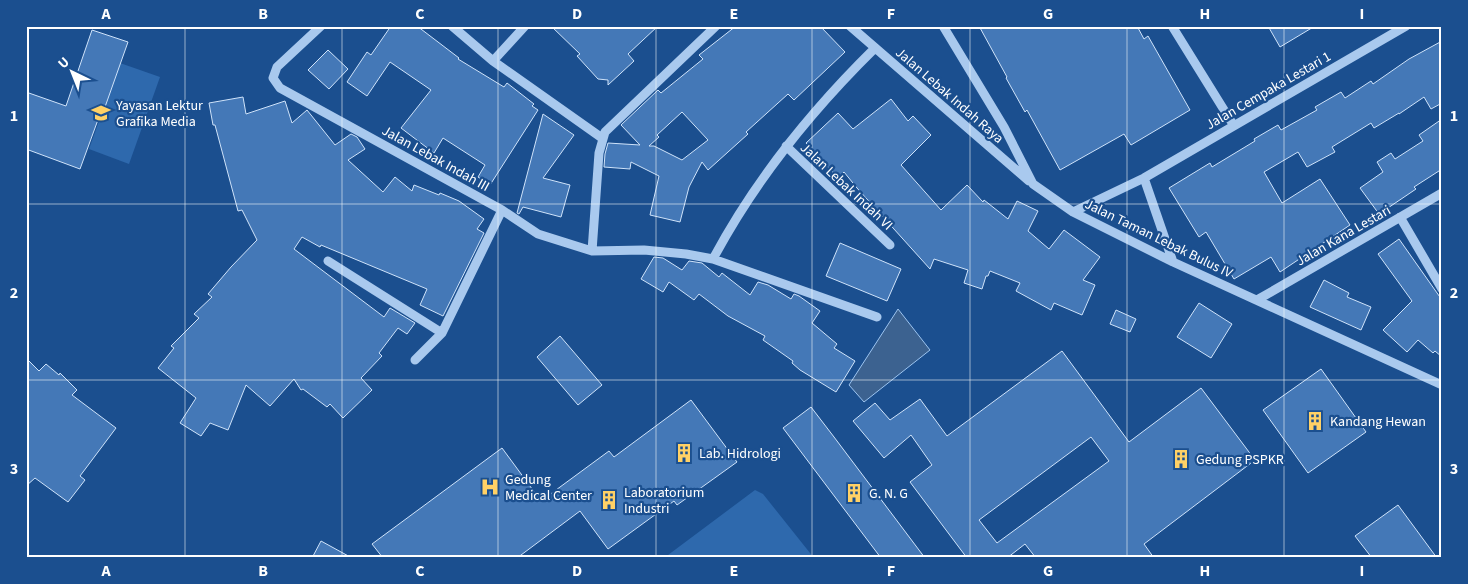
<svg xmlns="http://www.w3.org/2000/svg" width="1468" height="584" viewBox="0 0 1468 584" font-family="'Source Sans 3',sans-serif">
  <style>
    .green { fill: #2e69ad }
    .water { fill: #3c6290; stroke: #9cc4f0 }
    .building { fill: #4478b7; stroke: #cfe3fa; fill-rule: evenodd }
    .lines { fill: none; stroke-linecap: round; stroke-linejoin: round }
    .minor { stroke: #a9c9ee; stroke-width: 9 }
    .grid { fill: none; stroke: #fff; stroke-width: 1; stroke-opacity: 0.55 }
    .labels { text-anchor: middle; stroke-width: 4.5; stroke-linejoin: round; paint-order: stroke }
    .street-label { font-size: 14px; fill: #fff; stroke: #1b4f8f }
    .poi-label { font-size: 14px; fill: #fff; stroke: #1b4f8f; text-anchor: start }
    .neatline { fill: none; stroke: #fff; stroke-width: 2 }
    .grid-label { font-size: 16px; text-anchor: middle; font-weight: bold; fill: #fff }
  </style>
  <rect width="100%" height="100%" fill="#1b4f8f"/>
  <path class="green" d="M120,63L160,77L129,164L89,149Z
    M755,490L763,494L814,558H664Z"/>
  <path class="water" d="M898,309L930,350L864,402L849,385Z"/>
  <path class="building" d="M391,26H417L459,58L458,59L504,87L507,83L534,104L532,106L538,110L490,185L478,177L485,165L443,138L434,153L401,128L431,90L390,62L367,96L347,82L367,52L371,55Z
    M551,26H658L628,54L634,61L608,85V80L598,79L577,56L580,54Z
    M736,26H820L845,52L794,100L788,94L746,132L748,134L708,170L702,162L689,187L680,222L650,215L659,176L631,162L630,169L604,167L605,154L608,143L640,145L621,125L658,90L661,93L703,59L699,55ZM682,112L708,140L682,160L654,146H649L659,137L657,135Z
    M979,26H1137L1144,39L1148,36L1190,110L1131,145L1124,134L1060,170L1027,110L1025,112L1006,78L1007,77Z
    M1268,26H1315L1280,47Z
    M92,30L128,42L105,107L103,106L80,169L26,149V92L66,106Z
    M1442,41V103L1431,109L1424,97L1399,114V113L1374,128L1371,123L1332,147L1335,152L1307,167L1298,152L1264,172L1282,203L1320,179L1350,225L1280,272L1271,257L1234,279L1206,232L1199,237L1169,188L1210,163L1212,167L1255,141L1254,139L1278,125L1281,130L1317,110L1315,107L1341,92L1345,98L1371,81L1373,84L1409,59Z
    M328,50L348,69L329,89L308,70Z
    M243,97L246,114L285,101L292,123L307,110L335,145L351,134L357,137L365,149L348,160L383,192L395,177L412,191L414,185L439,195L440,193L459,201L484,219L477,229L484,233L443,316L420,305L427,289L321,245L320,247L302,237L294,249L384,317L390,308L415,323L407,334L398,328L379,353L382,356L361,378L372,390L343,418L330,404L327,407L303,389L301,390L294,379L270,406L246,385L228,430L210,423L201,436L180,423L196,398L158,368L174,348L171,346L199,318L194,314L212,297L208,294L231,267L257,240L242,210L238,211L215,125H213L209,103Z
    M891,99L908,121L913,116L931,135L901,165L941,210L967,185L983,202L984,200L1008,219L1017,201L1038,211L1028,231L1049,249L1064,230L1100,257L1083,280L1095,285L1082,315L1054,303L1051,310L1016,291L1020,283L990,271L988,276H986L982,289L964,283L968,270L934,259L930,269L857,188L844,172L838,178L806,143L838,113L853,129Z
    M543,114L574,135L543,178L570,185L561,217L523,207L519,214L517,213Z
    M1442,119V169L1414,187L1416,189L1379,214L1360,188L1383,172L1377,162L1391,153L1395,159L1423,141L1419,135Z
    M1399,239L1442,300V357L1435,351L1433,353L1418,340L1407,352L1383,330L1412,301L1378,254Z
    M840,243L901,269L887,301L826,276Z
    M654,257L663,258L682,270L689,261L702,263L719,277L722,273L750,295L758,282L768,285L791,299L794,294L799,296L820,311L812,323L837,344L834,348L855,361L836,392L800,370L792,363L793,361L763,340L765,336L728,316L699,294L694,300L669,282L663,292L641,279Z
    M1324,280L1349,293L1347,297L1371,307L1361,330L1310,307Z
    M1199,303L1232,324L1211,358L1177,337Z
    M1116,310L1136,319L1130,332L1110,324Z
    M560,336L602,385L578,405L537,357Z
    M1062,351L1129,442L1201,388L1255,460L1144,544L1154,558H1036L1025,544L1007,558H967L910,482L932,465L911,435L884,458L853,421L875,403L890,420L920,399L947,436ZM1091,437L1109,461L997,543L979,520Z
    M26,358L39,371L46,364L59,375L60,373L77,390L72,395L116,428L80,476L85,480L68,502L35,478L26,486Z
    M1321,369L1366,432L1308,473L1263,410Z
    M691,400L737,462L677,505L674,501L608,549L580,511L517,558H383L372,544L502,448L541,501L609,451L614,457Z
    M811,407L834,437L925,558H881L783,428Z
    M1398,505L1437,558H1372L1355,536Z
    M321,541L352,558H312Z"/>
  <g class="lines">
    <path class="minor" d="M321,26L277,67L273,78L280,88L502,210L538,234L592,251L644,250L686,254L713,259L877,317
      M452,26L493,61L602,138
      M850,26L1029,181
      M943,26L1004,127L1033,184L1073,212L1173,262L1442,385
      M1172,26L1234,126
      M493,61L525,26
      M786,146L890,245
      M1144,178L1173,262
      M1073,212L1144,178L1406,26
      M1400,217L1442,289
      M592,251L599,153L605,132L716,26
      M713,259C755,180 811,111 875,48
      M328,261L442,333
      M1257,300L1442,193
      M415,360L442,333L502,210"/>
  </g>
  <path class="grid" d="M185,26V558M342,26V558M498,26V558M656,26V558M812,26V558M970,26V558M1127,26V558M1284,26V558M26,204H1442M26,380H1442"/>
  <defs>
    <g id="school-bare" transform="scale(1.5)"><path d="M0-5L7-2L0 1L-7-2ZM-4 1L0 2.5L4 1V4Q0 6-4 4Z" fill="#ffd166" stroke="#1b4f8f" stroke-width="2.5" paint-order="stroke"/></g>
    <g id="building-bare" transform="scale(1.5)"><path d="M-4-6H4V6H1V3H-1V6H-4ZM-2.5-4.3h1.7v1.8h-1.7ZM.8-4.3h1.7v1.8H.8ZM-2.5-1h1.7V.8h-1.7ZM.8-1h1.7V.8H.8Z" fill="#ffd166" stroke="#1b4f8f" stroke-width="2.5" paint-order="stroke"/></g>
    <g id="hospital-bare" transform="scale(1.5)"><path d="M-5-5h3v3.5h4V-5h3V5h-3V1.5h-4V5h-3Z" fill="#ffd166" stroke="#1b4f8f" stroke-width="2.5" paint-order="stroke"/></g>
  </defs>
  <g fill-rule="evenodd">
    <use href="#school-bare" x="101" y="113"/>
    <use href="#building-bare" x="1315" y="421"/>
    <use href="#building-bare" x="684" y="453"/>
    <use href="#building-bare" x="1181" y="459"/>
    <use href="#hospital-bare" x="490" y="487"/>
    <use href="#building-bare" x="854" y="493"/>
    <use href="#building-bare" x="609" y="500"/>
  </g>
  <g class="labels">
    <g class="street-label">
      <text transform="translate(1268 90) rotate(-30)" y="5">Jalan Cempaka Lestari 1</text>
      <text transform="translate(950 95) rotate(41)" y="5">Jalan Lebak Indah Raya</text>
      <text transform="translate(436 158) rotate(29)" y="5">Jalan Lebak Indah III</text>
      <text transform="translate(847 186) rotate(43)" y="5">Jalan Lebak Indah VI</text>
      <text transform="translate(1343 235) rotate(-30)" y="5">Jalan Kana Lestari</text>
      <text transform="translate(1159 238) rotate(26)" y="5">Jalan Taman Lebak Bulus IV</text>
    </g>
    <g class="poi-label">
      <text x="116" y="110">Yayasan Lektur<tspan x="116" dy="16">Grafika Media</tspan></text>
      <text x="1330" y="426">Kandang Hewan</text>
      <text x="699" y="458">Lab. Hidrologi</text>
      <text x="1196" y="464">Gedung PSPKR</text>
      <text x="505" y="484">Gedung<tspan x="505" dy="16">Medical Center</tspan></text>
      <text x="624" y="497">Laboratorium<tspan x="624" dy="16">Industri</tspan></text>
      <text x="869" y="498">G. N. G</text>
    </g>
  </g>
  <rect width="1468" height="584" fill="none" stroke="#1b4f8f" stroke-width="55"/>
  <g transform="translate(72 72) rotate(317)" stroke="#1b4f8f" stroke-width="4" paint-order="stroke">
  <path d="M0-4L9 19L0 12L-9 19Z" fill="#ffffff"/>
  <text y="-8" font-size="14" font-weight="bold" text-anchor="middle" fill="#ffffff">U</text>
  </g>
  <rect x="28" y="28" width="1412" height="528" class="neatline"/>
  <g class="grid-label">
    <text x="106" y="19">A</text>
    <text x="263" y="19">B</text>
    <text x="420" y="19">C</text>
    <text x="577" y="19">D</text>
    <text x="734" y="19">E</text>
    <text x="891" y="19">F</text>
    <text x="1048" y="19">G</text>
    <text x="1205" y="19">H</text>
    <text x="1362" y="19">I</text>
    <text x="14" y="121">1</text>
    <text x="1454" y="121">1</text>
    <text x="14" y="298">2</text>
    <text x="1454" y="298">2</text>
    <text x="14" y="474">3</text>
    <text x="1454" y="474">3</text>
    <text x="106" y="576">A</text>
    <text x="263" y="576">B</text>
    <text x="420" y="576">C</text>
    <text x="577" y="576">D</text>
    <text x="734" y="576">E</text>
    <text x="891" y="576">F</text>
    <text x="1048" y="576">G</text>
    <text x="1205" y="576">H</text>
    <text x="1362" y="576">I</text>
  </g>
</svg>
